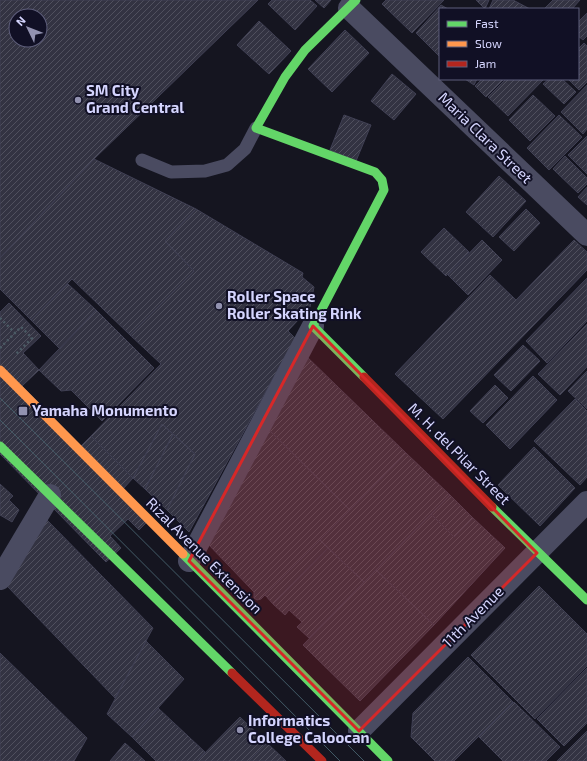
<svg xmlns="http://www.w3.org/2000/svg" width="587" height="761" viewBox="0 0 587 761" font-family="'Exo 2',sans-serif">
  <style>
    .building { fill: url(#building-hatch); stroke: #404054; fill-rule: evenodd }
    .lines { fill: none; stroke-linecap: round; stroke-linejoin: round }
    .path { stroke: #4b5b65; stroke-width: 2.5; stroke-dasharray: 2 3; stroke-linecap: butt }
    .lane { stroke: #4a4b61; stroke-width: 13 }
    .street { stroke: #4a4b61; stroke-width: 22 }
    .fast { stroke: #63d668; stroke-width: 9 }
    .slow { stroke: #ff974d; stroke-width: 9 }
    .jam { stroke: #b3261e; stroke-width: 9 }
    .tram { stroke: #435b67; stroke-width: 1 }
    .marked { fill: #d62828; fill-opacity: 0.2; stroke: #d62828; stroke-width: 3; stroke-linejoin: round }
    .poi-dot { fill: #9292b0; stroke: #111025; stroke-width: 1.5 }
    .labels { text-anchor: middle; stroke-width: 4; stroke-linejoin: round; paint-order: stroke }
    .poi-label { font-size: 15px; font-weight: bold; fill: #d5d5fe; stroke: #111025; text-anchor: start }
    .street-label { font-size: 15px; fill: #d5d5fe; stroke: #111025 }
  </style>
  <defs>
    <pattern id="building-hatch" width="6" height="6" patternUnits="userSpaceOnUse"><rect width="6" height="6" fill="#333342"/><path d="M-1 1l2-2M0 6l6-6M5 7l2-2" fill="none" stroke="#50505e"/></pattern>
  </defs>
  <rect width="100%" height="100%" fill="#151520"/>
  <path class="building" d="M0,0H258L94,159L0,258ZM16,16H40V40H16Z
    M272,0H310L317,6L295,30L268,4Z
    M315,0H331L324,8Z
    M386,0H444L412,33L382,4Z
    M476,0H489L485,9Z
    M493,0H513L530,9H489Z
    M553,0H580L572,9H544Z
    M441,5L448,9H440V57L416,33Z
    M587,13V36L583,40L578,36V22Z
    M259,21L291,51L269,74L237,45Z
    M345,30L369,53L332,92L308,69Z
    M584,43L587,46V82L579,90L568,79H578V49Z
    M392,74L416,94L394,120L371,101Z
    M465,79H477L474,85Z
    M482,79H504L486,97L475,86Z
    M506,79H544L508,116L488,97Z
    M549,79H562L576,92L564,104L543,84Z
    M587,85V129L583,134L561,112Z
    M533,95L555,116L530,141L509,120Z
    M344,115L371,125L356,161L330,150Z
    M559,115L582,137L549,170L527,148Z
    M587,136V174L568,155Z
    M565,156L587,178V184L578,193L553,169Z
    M94,159L196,209L165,241L194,271L130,335L72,279L31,320L0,289V258Z
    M499,176L526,201L493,237L466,212Z
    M587,187V205L578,197Z
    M196,209L303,273L302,277L314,287L310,307L288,331L295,338L189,532L167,510L195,454L162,424L133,478L91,436L161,364L130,335L194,271L165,241Z
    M526,209L540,223L514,251L499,237Z
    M444,228L469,252L446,276L421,252Z
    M482,240L502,260L468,295L448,275Z
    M574,240L587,252V270L443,419L395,374L490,275L516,300Z
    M587,278V321L547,363L526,341Z
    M68,284L96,310L60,349L31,320Z
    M9,303L41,336L23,353L39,370L22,386L81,446L91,436L133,478L123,489L151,518L139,530L128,519L110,536L121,548L106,562L0,454V312Z
    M96,310L154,368L102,421L71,390L61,391L39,370Z
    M587,324V367L560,395L538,374Z
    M523,345L540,361L511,391L494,375Z
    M304,354L406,453L350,510L264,425Z
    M587,371V409L568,391Z
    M533,376L557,400L510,449L486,425Z
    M495,385L508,398L483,423L470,411Z
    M575,399L587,411V477L580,485L534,441Z
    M162,424L173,434L145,489L133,478Z
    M264,425L350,510L261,599L257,600L254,598V592L207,543Z
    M173,434L195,454L167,510L145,489Z
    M534,447L575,488L540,526L498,485Z
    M406,453L450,495L364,582L320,540Z
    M0,484L13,496L9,500L19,510L12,522L0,515Z
    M450,495L473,518L454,537L431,514Z
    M431,514L454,537L473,518L505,548L434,625L376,570Z
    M47,520L153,628L115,698L7,586Z
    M320,540L328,548L273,604L265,595Z
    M328,548L364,582L309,638L297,627L302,622L289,610L285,615L273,604Z
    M376,570L434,625L360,701L303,645Z
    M539,586L587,634V666L535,719L471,655Z
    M146,641L184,679L132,737L107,714Z
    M0,653L87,738L74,761H0Z
    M468,657L513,702L454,761H435L411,737L413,713Z
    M587,668V723L564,746L537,719Z
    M514,702L560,747L546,761H503L479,737Z
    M158,708L205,752L197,761H156L132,737Z
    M240,717L267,743L249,761H197Z
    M587,731V761H557Z
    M125,743L145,761H110Z
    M267,743L286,761H249Z"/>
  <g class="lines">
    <path class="path" d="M0,318L15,333
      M0,348L21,327L32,338L16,354"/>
    <path class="lane" d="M142,160L171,172L205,171L227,165L245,149L256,128"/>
    <path class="street" d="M349,8L587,235
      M189,561L313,326
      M0,579L50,495
      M359,731L587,502"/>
    <path class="fast" d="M356,0L305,50L285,77L256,128L375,172L382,180L384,190L313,326L364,377
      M0,446L232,673
      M492,507L587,600
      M183,554L388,761"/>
    <path class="slow" d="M0,370L183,554"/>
    <path class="jam" d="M364,377L492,507
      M232,673L322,761"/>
    <path class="tram" d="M0,398L364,761
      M0,420L340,761"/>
  </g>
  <path class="marked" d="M313,326L537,553L359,731L189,561Z"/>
  <g class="poi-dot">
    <circle cx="78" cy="100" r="4"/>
    <circle cx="219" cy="306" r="4"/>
    <rect x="18" y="406" width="10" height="10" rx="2"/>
    <circle cx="240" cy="730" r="4"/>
  </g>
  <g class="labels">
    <g class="poi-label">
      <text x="86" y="96">SM City<tspan x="86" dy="17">Grand Central</tspan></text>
      <text x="227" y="302">Roller Space<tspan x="227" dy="17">Roller Skating Rink</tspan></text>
      <text x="32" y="416">Yamaha Monumento</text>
      <text x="248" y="726">Informatics<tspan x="248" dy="17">College Caloocan</tspan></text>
    </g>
    <g class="street-label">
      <text transform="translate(485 138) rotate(44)" y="5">Maria Clara Street</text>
      <text transform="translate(459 454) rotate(45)" y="5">M. H. del Pilar Street</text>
      <text transform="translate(204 556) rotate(45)" y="5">Rizal Avenue Extension</text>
      <text transform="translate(473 617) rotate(-45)" y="5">11th Avenue</text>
    </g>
  </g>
  <rect x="439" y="8" width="140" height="72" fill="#111025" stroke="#5f5f7c"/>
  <rect x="447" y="21" width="20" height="6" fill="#63d668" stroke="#5f5f7c"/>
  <text x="475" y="28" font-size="12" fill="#d5d5fe">Fast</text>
  <rect x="447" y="41" width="20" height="6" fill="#ff974d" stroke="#5f5f7c"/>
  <text x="475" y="48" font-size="12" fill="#d5d5fe">Slow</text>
  <rect x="447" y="61" width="20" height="6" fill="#b3261e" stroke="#5f5f7c"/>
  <text x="475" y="68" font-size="12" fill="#d5d5fe">Jam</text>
  <g transform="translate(28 28) rotate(313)"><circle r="19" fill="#111025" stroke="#5f5f7c"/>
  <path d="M0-3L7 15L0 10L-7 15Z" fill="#9292b0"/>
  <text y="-6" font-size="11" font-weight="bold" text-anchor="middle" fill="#d5d5fe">N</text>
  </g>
</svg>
